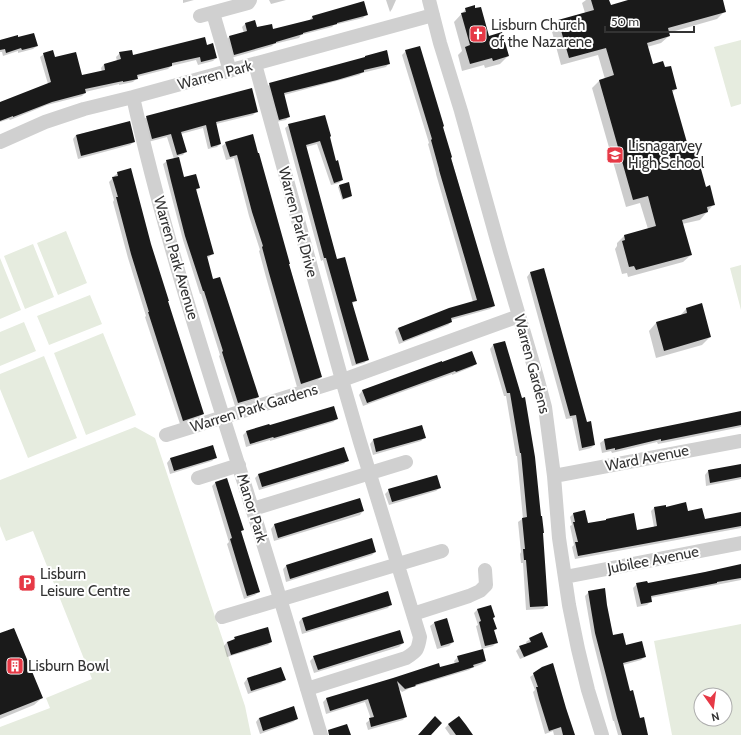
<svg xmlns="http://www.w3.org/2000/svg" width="741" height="735" viewBox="0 0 741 735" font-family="Cabin,sans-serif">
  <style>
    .green { fill: #e6ecdf; fill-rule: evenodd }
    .shadow { fill: #0003 }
    .building { fill: #1a1a1a }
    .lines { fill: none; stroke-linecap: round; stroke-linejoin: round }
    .street { stroke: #d0d0d0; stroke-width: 14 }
    .labels { text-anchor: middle; stroke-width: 4; stroke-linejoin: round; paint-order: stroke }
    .poi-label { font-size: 15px; fill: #333; stroke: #fff; text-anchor: start }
    .street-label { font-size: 15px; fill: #333; stroke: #fff }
  </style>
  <rect width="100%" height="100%" fill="#fff"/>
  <path class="green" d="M741,40V104L731,107L714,47Z
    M66,231L87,283L58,295L37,243Z
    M33,244L54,297L25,309L4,256Z
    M0,258L21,310L0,319Z
    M741,265V310L730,268Z
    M90,295L102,324L49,345L37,316Z
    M24,322L36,351L0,366V332Z
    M103,333L136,415L86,435L54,353Z
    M44,356L77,438L28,458L0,389V374Z
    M135,427L155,438L245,706L251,735H0V727L50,708L46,698L92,679L33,531L6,541L0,526V480Z
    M741,624V735H672L654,641ZM701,695H725V719H701Z"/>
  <path class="shadow" d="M183,0H194L183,3Z
    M269,0H286L271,4Z
    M386,0H396L392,9L390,12Z
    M586,0H608L610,6L632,0H722L725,11L717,19L668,33L669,36L661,43L647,47L652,65L676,88L672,93L689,154L705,188L714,204L700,220L682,224L691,255L683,262L628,277L627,273L622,274L615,249L617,246V243L624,236L648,229L640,203L626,207L592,88L599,81L605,79L598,55L561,65L551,28L558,21L585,13L582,3Z
    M466,9L488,37L508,56L500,64L485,68L484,65L462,71L458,55L462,51L454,22Z
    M367,14L363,18L334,25L332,27L301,35L299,38L274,44L272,46L231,58L226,40L229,37L244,33L242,27L246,23L257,29L272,31L309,21L312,17Z
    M18,38L37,46L33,49L18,53V51L3,56L2,52H0V40Z
    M206,46L216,58L213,61L198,65L196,60L171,66L168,69L137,77V78L133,82L119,85V84L85,92V93L82,96L47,105L10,120L9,119L0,122V103L48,84L40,57L44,54L54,58L81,76L102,72L101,68L104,64L117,61L116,57L120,53L132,56Z
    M406,51L442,127L494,306L490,309L451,320V322L448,325L399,344L395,332L398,328L473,302L436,174V173L428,144L429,143L402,55Z
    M389,63L386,67L362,73L359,75L284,95L289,116L286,120L276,122L266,88L270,84Z
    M257,111L253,115L216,124L220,144L217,147L208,149L203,128L181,134L186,151L183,155L178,156L183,179L198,188L196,191L212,254L209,257L206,258L213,280L258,397L255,400L235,406L219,356L220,355L201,294H200L183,240L163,164L167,161L174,159L167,137L148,142L143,120L147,117Z
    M129,122L134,142L130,145L78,159L73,139L76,135Z
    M289,125L329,137L335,162L342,180L339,183L331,185L317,144L306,147L337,261L356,300L352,304L368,360L364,363L352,366L323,260L321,261L285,128Z
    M252,135L321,377L317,381L297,387L266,277L259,251L260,250L249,216L234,158L226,160L222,146L226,143Z
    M118,173L203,414L199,417L180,424L145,317L146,316L128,258L113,202L114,200L109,182L113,178H115L114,176Z
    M340,185L351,196L350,197L342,200L338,187Z
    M544,270L586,423L594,445L591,448L579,451L572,418L566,419L527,277L530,273Z
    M701,305L710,337L702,345L656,358L649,331L656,323L679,317L686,309Z
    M505,342L547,605L543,609L526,610L523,563H521L520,554L521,552L518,522L522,519H523L517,456H516L506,396H504L490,349L493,345Z
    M441,362L476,364L472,367L452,375V374L363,406L359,395L362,391Z
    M741,413V427L658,444L657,442L612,453L611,451L602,453L600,443L604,440Z
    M337,419L333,422L270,441V440L246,447L243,435L246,432L269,427Z
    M421,426L424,438L421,441L373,455L370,444L373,440Z
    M212,446L215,458L212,461L170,474L167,463L170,459Z
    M347,460L344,464L259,490L255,478L258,475Z
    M741,465V479L706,486L705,475L708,471Z
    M226,479L242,530L240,532L259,592L255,595L244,599L227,544L229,542L212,486L215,483Z
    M440,488L436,491L389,505L385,494L389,490Z
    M360,499L363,511L360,515L274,541L271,529L274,525Z
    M654,508H665L687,512L704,520L741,513V528L575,559L572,547L574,545L570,526L572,525L570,517L574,513L587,524L636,531L654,527L651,511Z
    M375,552L372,555L286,582L283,569L286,566Z
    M741,565V580L650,598L651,601L647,605L637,607L633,588L637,584H647Z
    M589,592L606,605L613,636L625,647L645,657L641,660L623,665L629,692L639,719L648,735H618L614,721H613L592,637L585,596Z
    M391,604L388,608L302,634L299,622L302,618Z
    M478,609L492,618L495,629L494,631L497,642L493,646L482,649L485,661L482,664L472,668L469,670L412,687L402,692L398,688L406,716L403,720L368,730L366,723L371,719L365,702L326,714L323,702L326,699L394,679L440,669L455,664L454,661L458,657L482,650L476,626L478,625L474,613Z
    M446,619L453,642L449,646L437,649L430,626L434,623Z
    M0,634L42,698L34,705L0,719Z
    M235,638L271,642L268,645L227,657L224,646L227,642L231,641Z
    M530,639L547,646L543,650L520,659L516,651L520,647L527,644L526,642Z
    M403,643L399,647L314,673L310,661L314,657Z
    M534,674L574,735H554L553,731L545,734L533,692L535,690L530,677Z
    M247,679L284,680L281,683L248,694L244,683Z
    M259,718L297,719L293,722L260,734L256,722Z
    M449,724L470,735H450L445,728Z"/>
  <path class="building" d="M591,0H609L611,5L628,0H723L726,12L668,28L670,36L647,43L653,64L663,61L665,67L671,66L677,89L672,90L690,153L696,151L706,187L710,185L715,205L707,207L708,212L682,220L692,255L636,270L634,266L629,267L622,241L625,240L624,235L656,226L648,196L633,200L599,80L614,75L606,48L569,58L558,20L594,10Z
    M364,1L368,15L337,23V24L303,33V34L276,42V43L234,55L229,36L247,31L245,23L255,20L257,27L272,24L273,29L313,19L312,16Z
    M475,5V8L481,7L489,36L502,32L509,56L493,61L492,58L470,64L465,47L470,45L461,13L466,12L465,8Z
    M34,33L38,46L22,50L21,48L6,53L5,49L0,50V40L18,35V37Z
    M205,37L207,45L213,43L217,58L201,62L200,57L172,63V66L137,75L138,79L123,82V81L85,89L86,93L52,102L13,117V116L0,121V102L51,82L43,53L53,50L55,57L76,52L82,75L105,70L104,64L121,59L119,52L132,50L133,55Z
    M420,46L444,126L443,127L452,157L451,158L495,306L451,318L452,322L403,341L398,328L449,308L477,300L439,170V169L431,140L432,139L405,50Z
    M387,50L390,64L364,70V72L337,80L284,93L290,117L279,120L269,83L365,57V56Z
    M252,88L258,112L216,122L221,144L211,147L206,125L181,132L187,152L177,155L171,134L152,139L146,116Z
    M325,115L331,136L330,137L336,161L338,160L343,180L334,183L320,141L306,145L337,259L345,257L357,301L352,302L369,360L356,364L326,258H324L288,124Z
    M130,121L135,142L81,156L76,135Z
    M253,134L258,153H259L290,264H289L322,377L301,384L269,273L262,247L263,246L252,212L237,155L230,157L225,142Z
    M179,157L184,177L196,174L200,188L196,189L214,254L207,256L213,279L220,277L259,397L238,403L222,352L223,351L204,291H203L185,236L171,181L166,160Z
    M131,168L151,244L169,301H168L204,414L183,421L148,312H149L131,254L116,197H118L112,177L118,176L117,172Z
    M349,182L352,196L343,199L339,185Z
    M544,268L587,422L591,421L595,445L582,448L576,415L570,416L530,272Z
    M702,303L711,337L664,351L656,322L687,313L686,308Z
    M505,341L522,398L525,397L535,457L541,516H542L544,533H543L548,606L530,607L526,560H524L523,549H525L522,518L527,517L521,453H520L510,393H507L493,344Z
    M472,351L477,364L456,372L455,371L367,403L362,390L442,361V362Z
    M334,406L338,419L274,438L273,437L250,444L246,431L269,424L270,425Z
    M741,411V425L661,441V439L615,450V448L606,450L604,439Z
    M422,425L426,438L376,452L373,439Z
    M213,445L217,458L174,471L170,458Z
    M344,447L349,461L262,487L258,474Z
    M741,464V477L710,483L708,470Z
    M437,475L441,488L392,502L388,489Z
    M227,478L244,530L241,531L260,592L247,596L230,539L232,538L215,482Z
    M360,498L364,511L278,538L274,524Z
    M686,502L688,511L702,508L705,519L741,512V526L578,556L575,542H578L573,522H575L573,513L585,510L588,523L606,520V519L634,513L637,530L657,526L654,507L666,505V507Z
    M372,538L376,552L290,579L286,565Z
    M741,564V578L717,582V583L651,596L652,602L641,604L636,583L647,581L648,583L705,572Z
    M605,588L607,605L613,635L623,633L626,645L642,641L646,657L623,663L630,691L633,690L640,718L644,717L648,735H622L617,718L595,633L588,591Z
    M388,591L392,605L306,631L302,618Z
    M491,605L495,617L493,618L497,629L494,630L498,643L485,646L479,622L481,621L477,609Z
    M447,618L454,642L441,646L434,622Z
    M268,627L272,642L231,655L227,642L235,639L234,637Z
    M14,628L43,698L0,715V633Z
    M400,630L404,643L318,670L313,656Z
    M542,632L548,647L524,657L519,646L531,642L529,638Z
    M483,649L486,661L473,665L474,667L415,685L416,686L405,689L397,681L407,717L371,727L369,718L374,717L368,699L330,711L326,698L393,678L439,663L440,667L459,662L457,656Z
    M553,663L566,708L575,735H563L561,727L549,731L539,699L536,687H538L533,673L542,667Z
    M281,667L286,680L251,691L247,678Z
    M294,706L298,719L263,731L259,718Z
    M435,716L442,723L431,735H418Z
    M459,716L466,725L473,735H456L448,724Z
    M347,724L351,735H329L328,730Z"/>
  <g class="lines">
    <path class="street" d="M429,0L440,43L461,111L500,251L537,377L545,407L554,476L559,538L569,605L578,649L588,690L602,735
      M213,13L230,71
      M200,16L248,3L250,0
      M255,64L342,380L360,442L420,637C418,650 417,651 406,658L307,689
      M133,97C164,237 209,372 252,508C276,583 298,659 321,735
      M0,142L45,122L84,109L133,97L433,15
      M166,435L348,378L519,316
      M554,476L741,441
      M198,478L239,465
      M253,509L406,462
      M565,577L741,543
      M413,614L469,596L480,591L486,585L485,570
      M222,617L442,551"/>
  </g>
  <defs>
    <g id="church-square" transform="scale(0.9)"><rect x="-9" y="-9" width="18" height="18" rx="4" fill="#e63946" stroke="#fff"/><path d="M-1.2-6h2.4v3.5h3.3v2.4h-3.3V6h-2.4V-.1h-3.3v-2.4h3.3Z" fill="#fff"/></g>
    <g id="school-square" transform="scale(0.9)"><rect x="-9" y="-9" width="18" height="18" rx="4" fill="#e63946" stroke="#fff"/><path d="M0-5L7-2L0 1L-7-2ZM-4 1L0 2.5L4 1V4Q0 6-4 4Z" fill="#fff"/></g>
    <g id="parking-square" transform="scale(0.9)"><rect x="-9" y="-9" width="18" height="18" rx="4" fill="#e63946" stroke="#fff"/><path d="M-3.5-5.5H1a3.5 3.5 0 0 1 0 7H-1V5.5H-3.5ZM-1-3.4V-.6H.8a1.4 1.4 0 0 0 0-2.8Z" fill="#fff"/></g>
    <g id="building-square" transform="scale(0.9)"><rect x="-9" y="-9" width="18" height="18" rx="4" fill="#e63946" stroke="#fff"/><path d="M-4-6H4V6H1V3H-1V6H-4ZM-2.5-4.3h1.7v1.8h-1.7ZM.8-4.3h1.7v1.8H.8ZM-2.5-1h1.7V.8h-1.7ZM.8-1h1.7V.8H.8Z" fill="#fff"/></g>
  </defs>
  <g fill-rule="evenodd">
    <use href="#church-square" x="478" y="34"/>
    <use href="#school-square" x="615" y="155"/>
    <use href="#parking-square" x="27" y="583"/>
    <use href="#building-square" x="15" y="666"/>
  </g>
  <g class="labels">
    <g class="poi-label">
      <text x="491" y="30">Lisburn Church<tspan x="491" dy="17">of the Nazarene</tspan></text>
      <text x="628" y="151">Lisnagarvey<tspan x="628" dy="17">High School</tspan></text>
      <text x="40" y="579">Lisburn<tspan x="40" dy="17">Leisure Centre</tspan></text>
      <text x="28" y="671">Lisburn Bowl</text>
    </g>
    <g class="street-label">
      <text transform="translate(215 75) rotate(-15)" y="5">Warren Park</text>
      <text transform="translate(298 222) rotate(75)" y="5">Warren Park Drive</text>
      <text transform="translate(176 258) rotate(74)" y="5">Warren Park Avenue</text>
      <text transform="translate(532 364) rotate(75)" y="5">Warren Gardens</text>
      <text transform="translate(254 408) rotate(-17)" y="5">Warren Park Gardens</text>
      <text transform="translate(647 458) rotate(-11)" y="5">Ward Avenue</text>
      <text transform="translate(252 508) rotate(73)" y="5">Manor Park</text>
      <text transform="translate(653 560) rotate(-11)" y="5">Jubilee Avenue</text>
    </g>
  </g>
  <g transform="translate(713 707) rotate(166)"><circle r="19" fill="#ffffff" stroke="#adadad"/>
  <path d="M0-3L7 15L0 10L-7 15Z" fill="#e63946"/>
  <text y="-6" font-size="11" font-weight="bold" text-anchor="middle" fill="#333333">N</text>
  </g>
  <path d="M605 26v6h89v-6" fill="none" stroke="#333333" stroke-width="2"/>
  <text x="611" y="26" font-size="12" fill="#333333" stroke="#ffffff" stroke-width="3" paint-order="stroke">50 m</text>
</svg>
